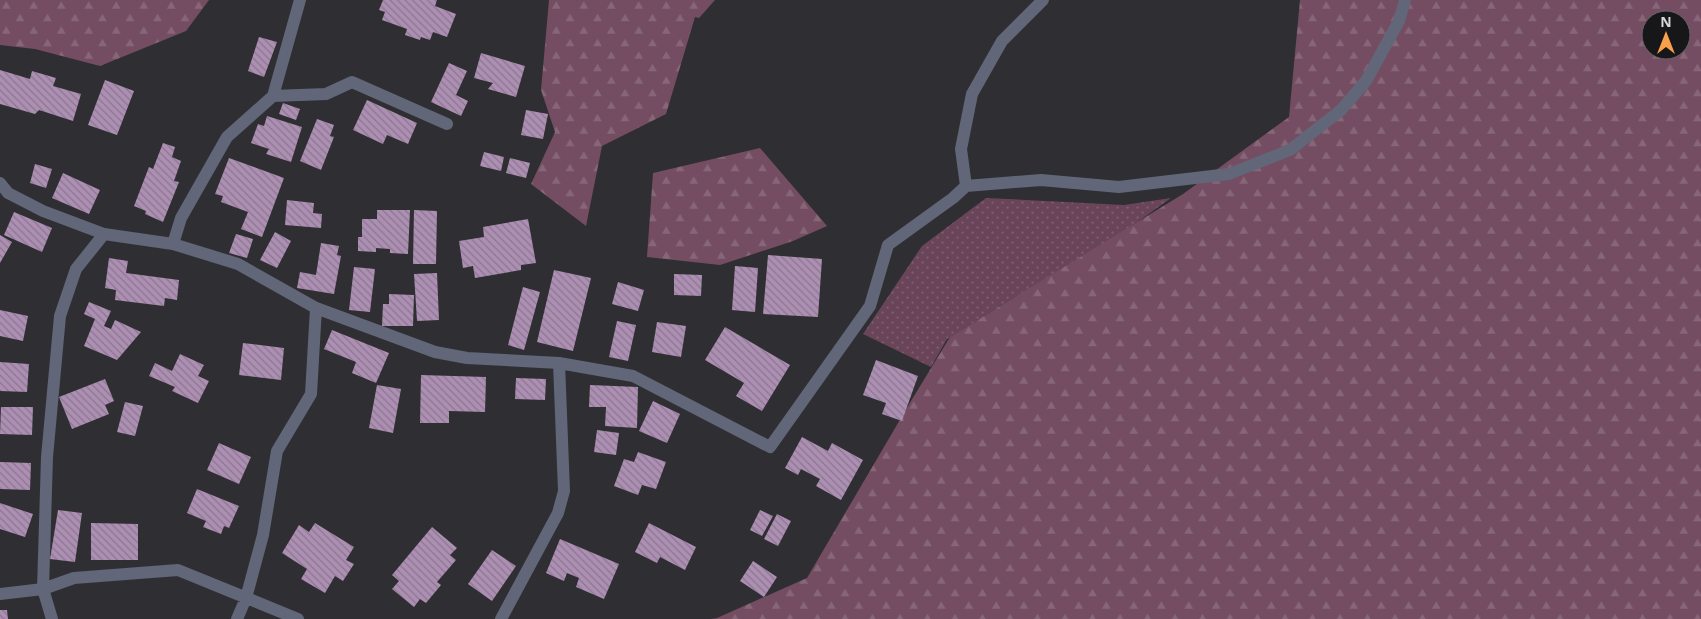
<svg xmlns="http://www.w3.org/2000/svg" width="1701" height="619" viewBox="0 0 1701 619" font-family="'Noto Sans',sans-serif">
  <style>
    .grass { fill: url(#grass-dots) }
    .forest { fill: url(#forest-firs); fill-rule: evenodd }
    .building { fill: url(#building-back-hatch) }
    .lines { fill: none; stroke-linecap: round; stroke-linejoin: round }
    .street { stroke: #616778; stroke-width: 12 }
  </style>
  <defs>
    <pattern id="grass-dots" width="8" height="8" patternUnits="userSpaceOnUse" patternTransform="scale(1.25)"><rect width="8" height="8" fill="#6a4559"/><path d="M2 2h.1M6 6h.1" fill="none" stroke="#7f5f70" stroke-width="1.8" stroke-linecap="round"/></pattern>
    <pattern id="forest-firs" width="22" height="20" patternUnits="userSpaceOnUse" patternTransform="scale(1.25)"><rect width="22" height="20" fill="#744d62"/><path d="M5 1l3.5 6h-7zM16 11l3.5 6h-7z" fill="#876678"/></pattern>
    <pattern id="building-back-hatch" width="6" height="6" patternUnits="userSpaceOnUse" patternTransform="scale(1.25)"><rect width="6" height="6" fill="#ac8fb2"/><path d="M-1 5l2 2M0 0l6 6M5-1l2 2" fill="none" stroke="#8c7790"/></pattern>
  </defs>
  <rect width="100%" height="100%" fill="#2f2e33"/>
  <path class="grass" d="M986,198L1124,205L1171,198L1094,253L1007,302L947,339L931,367L863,334L922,246Z"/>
  <path class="forest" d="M0,0H209L186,31L100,66L35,49L0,45Z
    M549,0H715L699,18L695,17L666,114L602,146L586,226L531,184L555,132L541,90Z
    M1300,0H1701V619H711L717,618L807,578L911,401L950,337L1183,194L1289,117ZM1651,20H1681V50H1651Z
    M760,148L827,226L793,241L720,265L647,257L653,173Z"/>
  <path class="building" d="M383,0H437L435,6L456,14L447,37L433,32L430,40L421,37L420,40L405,35L407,29L382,20L385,12L379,10Z
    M259,37L277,42L264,77L248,71Z
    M481,53L525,66L516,97L488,89L493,83L474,78Z
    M449,63L467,71L456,95L468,101L461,116L431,102Z
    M0,70L30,79L32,71L56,78L53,86L81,94L73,121L39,110L35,114L0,104Z
    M105,80L134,91L117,135L88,125Z
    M367,100L417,123L408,144L387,135L383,144L353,130Z
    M283,103L300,109L296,120L279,114Z
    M526,110L548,114L543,139L521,135Z
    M267,116L302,127L291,162L266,154L269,149L251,143L258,124L264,126Z
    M317,119L334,125L330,136L334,137L321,170L300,161Z
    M163,143L175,147L172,157L181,161L174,181L179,182L163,222L145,214L146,211L134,206L149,167L153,169Z
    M484,152L504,157L501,171L480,166Z
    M229,158L284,178L262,237L241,229L248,212L221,202L223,196L215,194Z
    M510,158L530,163L526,178L506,173Z
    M35,164L52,169L46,188L30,183Z
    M63,173L100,190L89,214L52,198Z
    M287,200L314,203L313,213L322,214L321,228L285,225Z
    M377,210H410L408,254L390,253V249L376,248V252L358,251V237H362V219H377Z
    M414,210L437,211L436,264H413Z
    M14,212L52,228L42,252L4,235Z
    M528,219L536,263L521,265V270L475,278L473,266L463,268L459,241L484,237L483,227Z
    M275,232L291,241L277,268L260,260Z
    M236,234L253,239L247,258L229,253Z
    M0,235L12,242L0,263Z
    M321,243L339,246L337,255L341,256L334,294L297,288L300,272L316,275Z
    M768,255L822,259L818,317L763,314Z
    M109,258L128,261L126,273L179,280L177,300L165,298L164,306L115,300L116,290L105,288Z
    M735,266L758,268L755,312L732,310Z
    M354,267L375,269L370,312L349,310Z
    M554,270L591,278L573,351L537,342Z
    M437,273L439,320L417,321L414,274Z
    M674,274L702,275L701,296L674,295Z
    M618,282L644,290L638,311L612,304Z
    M523,287L540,292L524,350L508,345Z
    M389,294L414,295L413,326H382L383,304H389Z
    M89,302L111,311L104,326L111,329L115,320L141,332L117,360L84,346L95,319L84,314Z
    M0,310L28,316L23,341L0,336Z
    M617,321L636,325L628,361L609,357Z
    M657,322L686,326L681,357L652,352Z
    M725,327L790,365L762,411L736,396L744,383L705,360Z
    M332,330L389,353L376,383L352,373L356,362L324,349Z
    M243,343L284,348L281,380L239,375Z
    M180,354L204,365L198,376L209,381L198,403L172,391L175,387L149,376L155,363L172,371Z
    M876,360L918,376L902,421L882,414L886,403L863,395Z
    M0,362L29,364L27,392L0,391Z
    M421,375L486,377L485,412L449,411V423H420Z
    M516,378L546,379L545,400L515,399Z
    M105,379L114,401L105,405L109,414L72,429L59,397Z
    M377,385L401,389L393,433L369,428Z
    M590,385L638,387L637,428L605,426L606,407H589Z
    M653,401L680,414L667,443L639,431Z
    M125,402L143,406L135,436L117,432Z
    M1,407H33L32,435L0,434Z
    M597,430L619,433L616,455L594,452Z
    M802,437L828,451L832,443L863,460L841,500L816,486L820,479L801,469L798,475L785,468Z
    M219,443L251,457L239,484L207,470Z
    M638,452L666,462L656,489L642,485L638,495L614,486L624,459L634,462Z
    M0,462L31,463L30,490L0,489Z
    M197,489L239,506L229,528L224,526L221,534L203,527L206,521L187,513Z
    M0,503L33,514L25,537L0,529Z
    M58,510L82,513L75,562L50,559Z
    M760,510L773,516L762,536L750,530Z
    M777,514L791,521L778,546L764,539Z
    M91,523L138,524V560H91Z
    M315,523L354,547L346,560L354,564L343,581L335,576L325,593L301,579L307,569L282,553L299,525L309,532Z
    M649,523L696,547L685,570L660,557L657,563L635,552Z
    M432,527L457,548L450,555L456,560L437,582L441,585L426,603L420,599L414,607L392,589L399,581L392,575Z
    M560,539L619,564L604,599L576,587L579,578L567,573L564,581L546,573Z
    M492,550L516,566L492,601L468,584Z
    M753,561L777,577L764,597L740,581Z
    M0,610H7L8,619H0Z"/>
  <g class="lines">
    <path class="street" d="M273,96L300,0
      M0,183L8,193L43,211L104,234L173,244L238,264L316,308L435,352L467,358L559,363L633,376L770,447L870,306L888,245L953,198L966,186L961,149L972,94L1002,41L1043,0
      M966,186L1041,180L1119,187L1229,174L1290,150L1341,110L1366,81L1399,21L1405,0
      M173,244L181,218L227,137L273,96L326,94L352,82L447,124
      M0,594L43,589L74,578L178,570L298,619
      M52,619L43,589L47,457L60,316L76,269L104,234
      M237,619L246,598L263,535L277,451L311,394L316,308
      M501,619L558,513L564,491L559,363"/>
  </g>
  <g transform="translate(1666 35)"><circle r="24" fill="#171719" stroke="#646467"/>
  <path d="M0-4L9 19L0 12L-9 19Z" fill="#f8a04b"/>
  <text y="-8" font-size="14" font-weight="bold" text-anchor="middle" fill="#d8d7db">N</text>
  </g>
</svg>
